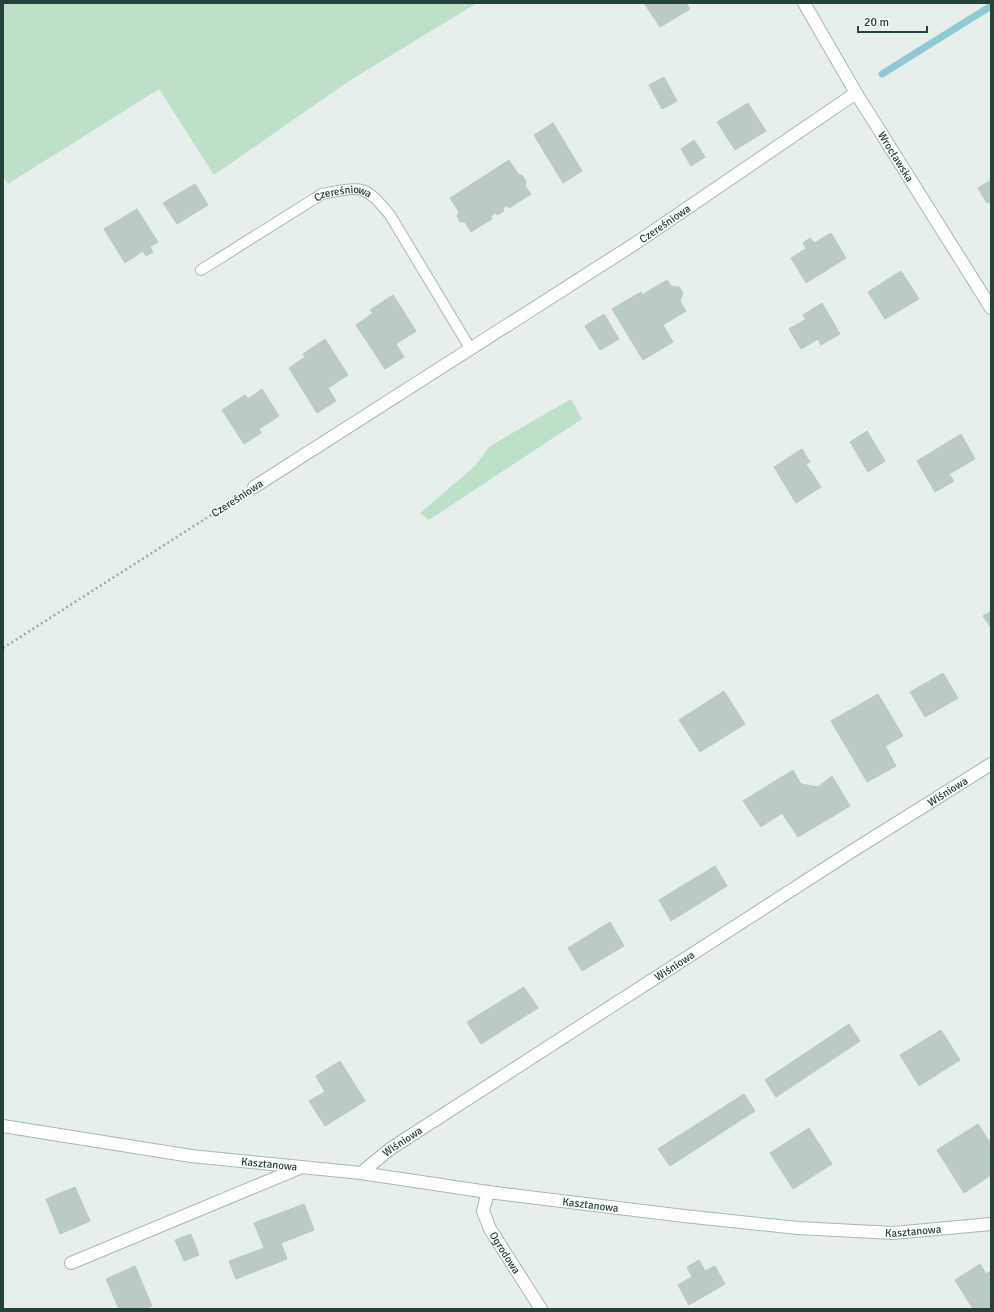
<svg xmlns="http://www.w3.org/2000/svg" width="994" height="1312" viewBox="0 0 994 1312" font-family="Signika,sans-serif">
  <style>
    .green { fill: #bfe0c8 }
    .lines { fill: none; stroke-linecap: round; stroke-linejoin: round }
    .stream { stroke: #8ec9d4; stroke-width: 7 }
    .building { fill: #bbcac4; stroke: #b8c9c2 }
    .service-casing { stroke: #a8b8b2; stroke-width: 12 }
    .minor-casing { stroke: #a8b8b2; stroke-width: 14 }
    .tertiary-casing { stroke: #a8b8b2; stroke-width: 14 }
    .path { stroke: #86b3a5; stroke-width: 2.5; stroke-dasharray: 2 3; stroke-linecap: butt }
    .service { stroke: #fff; stroke-width: 10 }
    .minor { stroke: #fff; stroke-width: 12 }
    .tertiary { stroke: #fff; stroke-width: 12 }
    .labels { text-anchor: middle; stroke-width: 3.5; stroke-linejoin: round; paint-order: stroke }
    .street-label { font-size: 11px; fill: #24423a; stroke: #f7fbf9 }
  </style>
  <rect width="100%" height="100%" fill="#e6efeb"/>
  <path class="green" d="M3,3H477L349,81L214,175L159,89L8,184L3,176Z
    M571,399L582,419L429,520L420,513L475,466L490,446Z"/>
  <g class="lines">
    <path class="stream" d="M882,74L991,6"/>
  </g>
  <path class="building" d="M644,3H686L690,9L660,27Z
    M664,77L677,101L662,109L649,85Z
    M748,103L766,131L735,150L717,122Z
    M553,123L582,171L563,183L534,135Z
    M694,140L705,157L691,166L681,149Z
    M509,160L519,175H522L526,181L525,186L531,194L509,208L507,205L503,208L504,211L497,215L495,213L491,216L492,219L471,232L465,222H460L457,216L459,212L450,198Z
    M991,180V201L987,203L978,188Z
    M195,184L208,205L177,224L163,203Z
    M137,209L158,242L150,247L153,252L146,256L143,251L125,263L104,229Z
    M831,233L846,258L822,273L803,243L810,238L814,243Z
    M807,248L822,273L806,283L791,258Z
    M901,271L919,299L885,319L868,292Z
    M667,280L671,286L679,287L683,293L680,301L686,311L663,325L673,342L643,360L612,309L641,292L642,295Z
    M393,295L416,331L396,344L404,357L385,369L356,325L373,313L370,310Z
    M822,303L840,334L821,345L818,339L801,349L789,329L806,319L803,315Z
    M604,314L619,339L600,350L585,326Z
    M325,339L348,375L328,388L336,401L317,413L289,368L305,357L303,354Z
    M262,389L279,416L259,429L261,433L244,444L222,410L245,395L248,399Z
    M867,431L885,461L868,472L850,442Z
    M961,434L975,459L949,474L954,481L935,492L917,461Z
    M802,449L810,462L806,464L821,487L796,503L774,467Z
    M991,611V628L983,616Z
    M943,673L958,698L925,717L910,692Z
    M724,691L745,724L700,752L679,720Z
    M878,694L903,736L885,746L896,766L867,782L831,721Z
    M793,770L801,784L818,787L832,776L850,806L798,837L782,813L761,827L743,801Z
    M715,866L727,886L671,921L659,900Z
    M610,922L624,946L582,971L568,948Z
    M524,987L538,1008L481,1044L467,1022Z
    M849,1024L860,1041L776,1097L765,1080Z
    M941,1030L960,1060L919,1086L900,1055Z
    M340,1061L365,1101L325,1126L309,1101L325,1092L316,1076Z
    M744,1094L755,1111L670,1166L658,1149Z
    M978,1124L991,1144V1175L964,1193L937,1150Z
    M809,1128L832,1164L793,1189L770,1153Z
    M75,1187L90,1221L60,1234L46,1199Z
    M304,1204L314,1230L281,1243L287,1259L236,1279L229,1261L264,1248L254,1223Z
    M191,1234L199,1255L184,1261L175,1240Z
    M699,1260L705,1271L715,1266L725,1284L689,1305L678,1285L692,1277L687,1267Z
    M980,1264L986,1274L991,1271V1309H973L955,1280Z
    M135,1266L152,1306L145,1309H119L106,1279Z"/>
  <g class="lines">
    <g class="service-casing">
      <g id="service">
        <path id="s1" d="M201,270L322,194C331,192 354,187 362,190C374,194 382,206 390,215L470,348"/>
      </g>
    </g>
    <g class="minor-casing">
      <g id="minor">
        <path id="s2" d="M254,487L636,243L856,93"/>
        <path id="s3" d="M3,1126L191,1156L361,1173L488,1192L684,1216L798,1228L893,1233L991,1224"/>
        <path id="s4" d="M361,1173L390,1149L849,853L991,764"/>
        <path id="s5" d="M488,1192L483,1211L490,1229L541,1309"/>
        <path d="M71,1263L302,1167"/>
      </g>
    </g>
    <g class="tertiary-casing">
      <g id="tertiary">
        <path id="s6" d="M804,3L856,93L991,308"/>
      </g>
    </g>
    <path class="path" d="M3,648L241,496"/>
    <use href="#service" class="service"/>
    <use href="#minor" class="minor"/>
    <use href="#tertiary" class="tertiary"/>
  </g>
  <g class="labels">
    <g class="street-label">
      <text dy="4" stroke="none"><textPath href="#s6" startOffset="179">Wrocławska</textPath></text>
      <text dy="4" stroke="none"><textPath href="#s1" startOffset="164">Czereśniowa</textPath></text>
      <text dy="4" stroke="none"><textPath href="#s2" startOffset="488">Czereśniowa</textPath></text>
      <text transform="translate(237 498) rotate(-33)" y="4">Czereśniowa</text>
      <text dy="4" stroke="none"><textPath href="#s4" startOffset="700">Wiśniowa</textPath></text>
      <text dy="4" stroke="none"><textPath href="#s4" startOffset="376">Wiśniowa</textPath></text>
      <text dy="4" stroke="none"><textPath href="#s4" startOffset="52">Wiśniowa</textPath></text>
      <text dy="4" stroke="none"><textPath href="#s3" startOffset="269">Kasztanowa</textPath></text>
      <text dy="4" stroke="none"><textPath href="#s3" startOffset="593">Kasztanowa</textPath></text>
      <text dy="4" stroke="none"><textPath href="#s3" startOffset="917">Kasztanowa</textPath></text>
      <text dy="4" stroke="none"><textPath href="#s5" startOffset="67">Ogrodowa</textPath></text>
    </g>
  </g>
  <rect width="994" height="1312" fill="none" stroke="#24423a" stroke-width="8"/>
  <path d="M858 26v6h69v-6" fill="none" stroke="#24423a" stroke-width="2"/>
  <text x="864" y="26" font-size="12" fill="#24423a" stroke="#f7fbf9" stroke-width="3" paint-order="stroke">20 m</text>
</svg>
